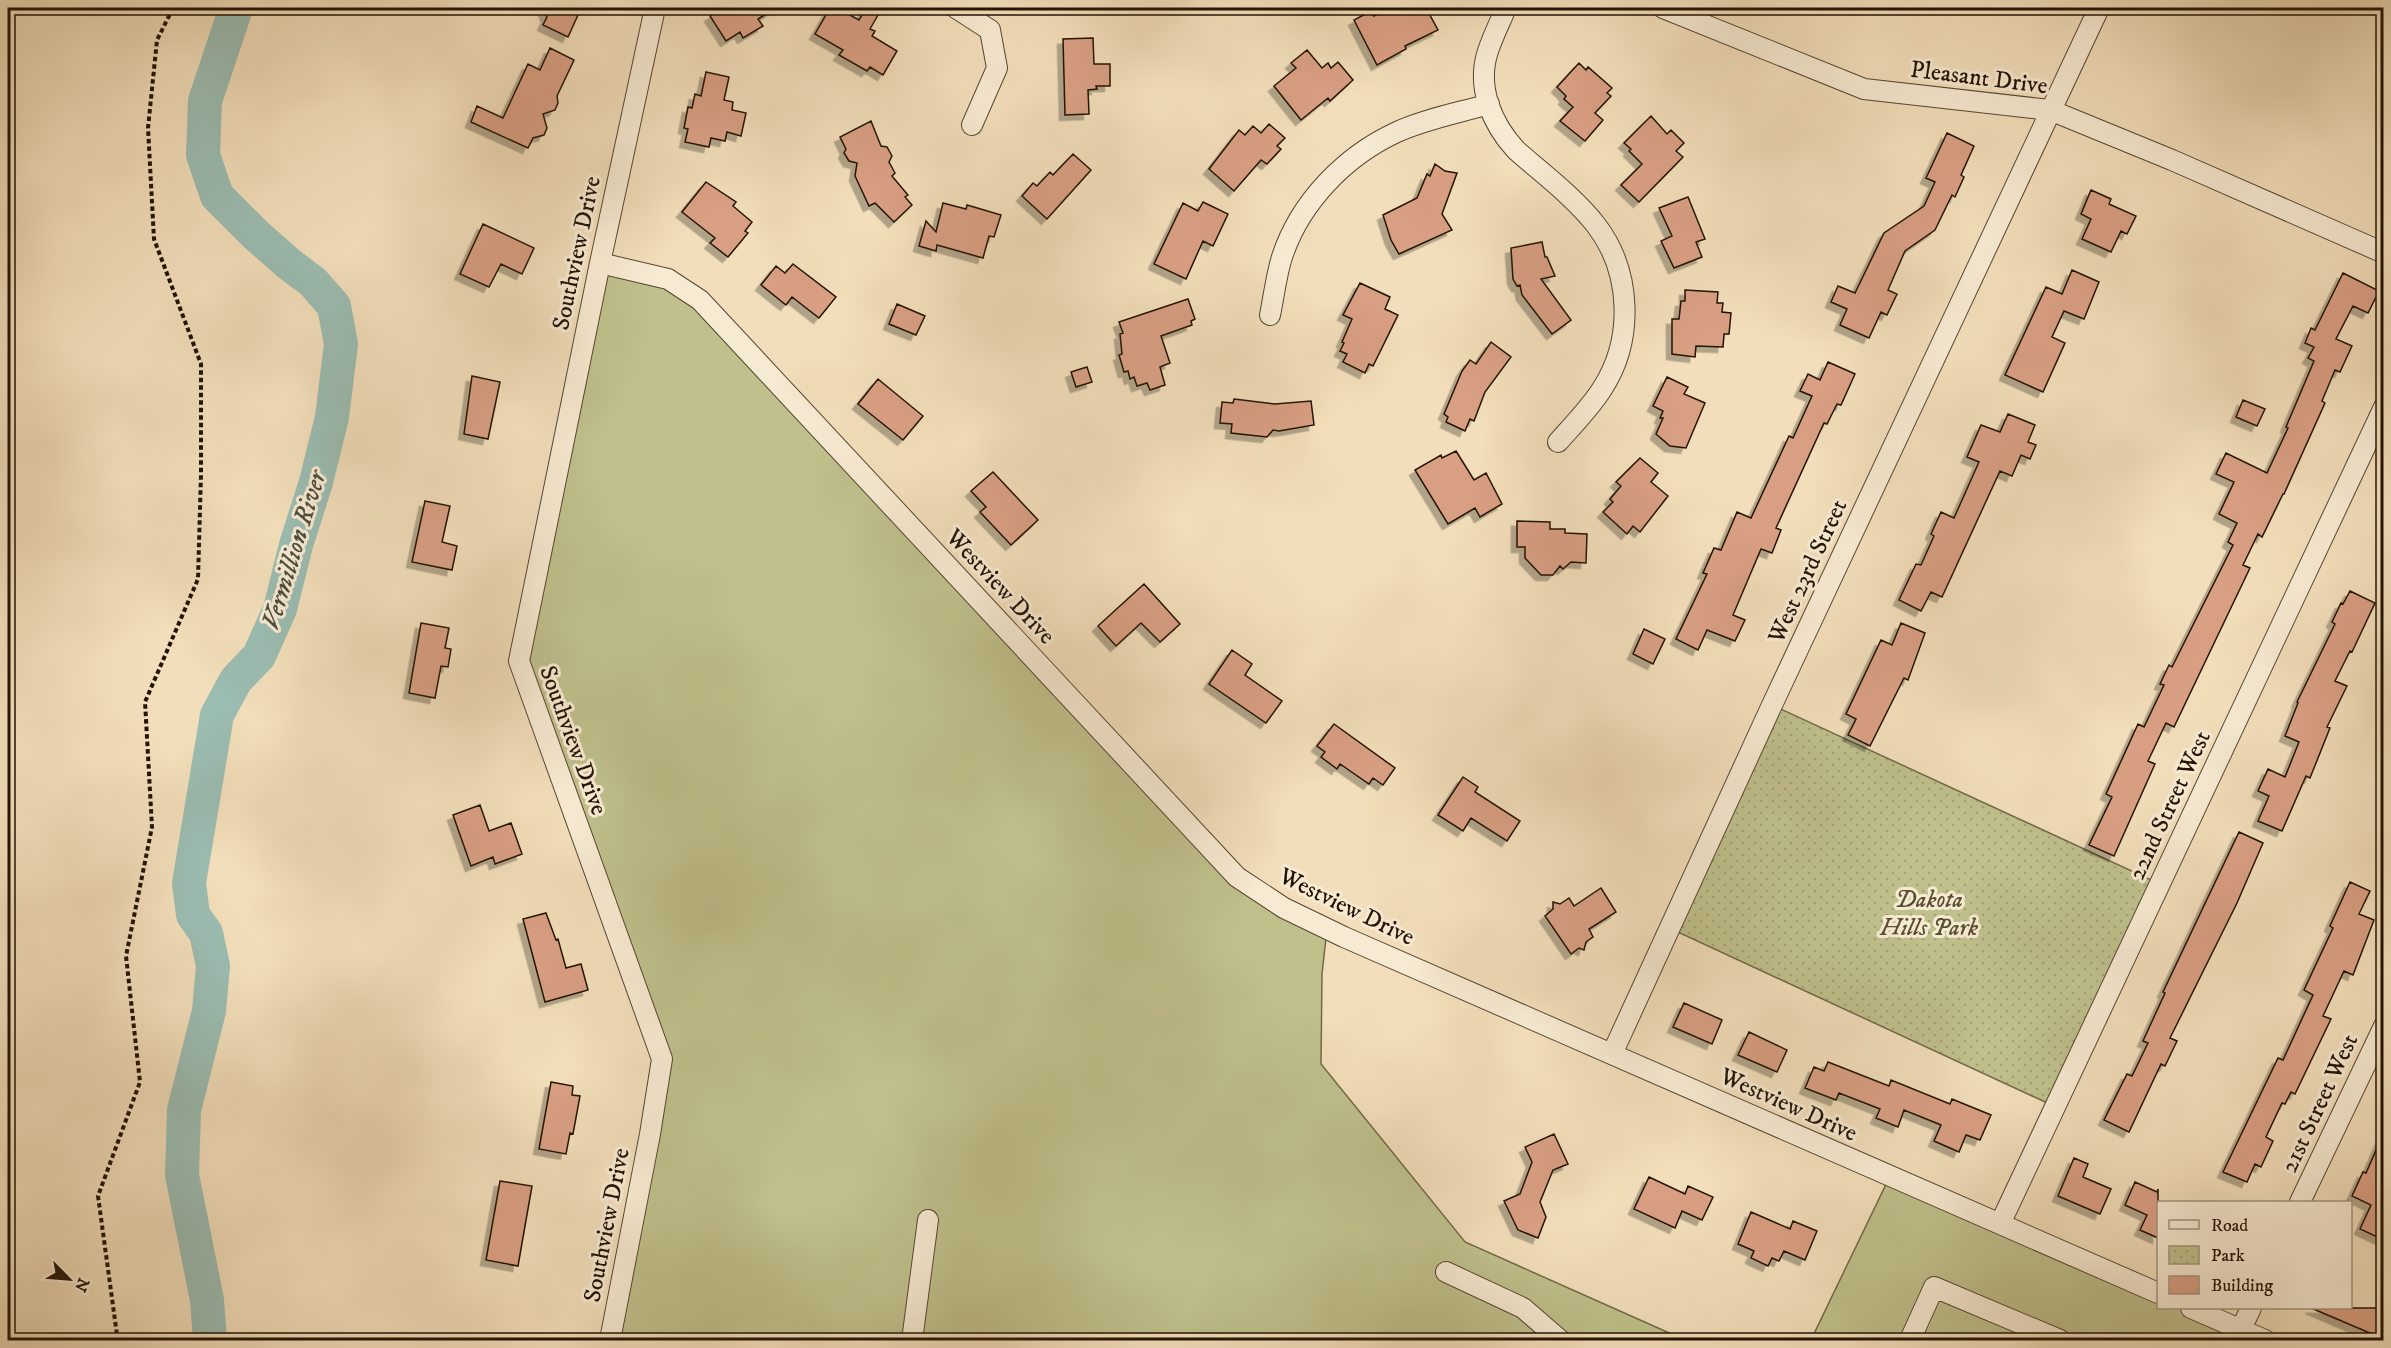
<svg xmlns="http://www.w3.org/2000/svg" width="2391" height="1348" viewBox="0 0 2391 1348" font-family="'IM FELL DW Pica',serif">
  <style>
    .green { fill: #bfc08c; stroke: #706a48; stroke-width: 1.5 }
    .park { fill: url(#park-dots); stroke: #706a48; stroke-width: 1.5 }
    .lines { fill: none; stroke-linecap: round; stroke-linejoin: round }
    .river { stroke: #9bbcb1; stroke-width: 34 }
    .building { fill: #d99f83; stroke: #221305; stroke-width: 1.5; filter: url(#shadow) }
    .minor-casing { stroke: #564632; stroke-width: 22 }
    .path { stroke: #221305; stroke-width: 4; stroke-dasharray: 4.5 3; stroke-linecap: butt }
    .minor { stroke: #f7ead2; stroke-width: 20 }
    .labels { text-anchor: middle; stroke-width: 6; stroke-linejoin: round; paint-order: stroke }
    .street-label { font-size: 24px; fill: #221305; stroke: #f7ead2 }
    .park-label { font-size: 24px; font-style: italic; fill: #595034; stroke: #f7ead2 }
    .water-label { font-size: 26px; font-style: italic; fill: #4c4e41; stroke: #f7ead2 }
  </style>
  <defs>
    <pattern id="park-dots" width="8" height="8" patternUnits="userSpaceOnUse" patternTransform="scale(1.5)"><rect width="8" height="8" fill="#bfc08c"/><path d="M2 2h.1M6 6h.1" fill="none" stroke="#a4a477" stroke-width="1.8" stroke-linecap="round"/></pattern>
    <filter id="shadow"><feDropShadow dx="-5.5" dy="5.5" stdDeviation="0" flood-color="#0004"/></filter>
  </defs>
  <rect width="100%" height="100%" fill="#f2deba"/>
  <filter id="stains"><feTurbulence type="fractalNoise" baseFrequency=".00333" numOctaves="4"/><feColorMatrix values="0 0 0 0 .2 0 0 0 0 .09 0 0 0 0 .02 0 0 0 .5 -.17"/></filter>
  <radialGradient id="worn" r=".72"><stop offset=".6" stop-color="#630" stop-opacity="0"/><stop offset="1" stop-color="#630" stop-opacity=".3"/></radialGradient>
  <path class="green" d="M600,263L668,279L1237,877L1327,929L1322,974L1321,1064L1465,1242L1685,1340H610L662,1059L519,661Z
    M1890,1176L2158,1293V1308H2191L2265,1340H1811Z"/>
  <path class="park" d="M1772,705L2160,884L2056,1107L1669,928Z"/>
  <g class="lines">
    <path class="river" d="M210,1340L207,1300L182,1175L184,1110L209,1011L213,966L206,933L193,915L189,883L217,715L236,680L259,656L280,609L296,545L316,482L332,417L341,344L334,306L313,282L289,264L255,234L217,196L203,155L205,101L236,8"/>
  </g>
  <path class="building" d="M543,8H577L574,14L578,15L568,37L543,25L547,17Z
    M724,8H776L758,19L763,26L743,38L740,32L726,41L710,16Z
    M830,8H837L859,20L866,8H882L870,29L875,31L872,36L897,51L883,75L870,67L867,71L839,55L843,50L815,34Z
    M1391,8H1426L1438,30L1405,46L1406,49L1377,65L1354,20L1371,11L1374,16Z
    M1093,38L1094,64H1110V86H1096L1097,89L1088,90L1089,114L1065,115L1063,39Z
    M550,48L574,60L557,96L558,103L555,110L543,114L547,128L544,135L533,138L528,148L471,122L477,106L503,118L528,64L540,70Z
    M1307,50L1322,68L1328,63L1331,68L1338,62L1353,80L1330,101L1328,98L1301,120L1274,86L1296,68L1291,63Z
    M1579,63L1586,70L1588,67L1612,88L1607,93L1611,96L1595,113L1603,120L1585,141L1560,121L1573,107L1564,99L1566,96L1557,87Z
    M706,72L729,77L724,100L733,102L732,110L746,113L741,136L727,132L725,141L711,138L709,147L685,142L688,129L684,128L688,107L692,108L695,94L701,96Z
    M1651,116L1667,134L1671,130L1684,143L1676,151L1683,157L1639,202L1621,185L1642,164L1629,151L1631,149L1624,143Z
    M871,121L881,146L887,147L892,156L889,162L895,173L892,176L908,195L905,197L912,205L894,222L875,203L869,206L855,176L857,163L849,161L844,153L846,149L840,137Z
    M1269,124L1285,138L1277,146L1281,149L1267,164L1261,160L1234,191L1209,169L1239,130L1245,135L1253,126L1261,133Z
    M1947,133L1974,146L1961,175L1964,177L1955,197L1952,195L1935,230L1905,251L1888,290L1897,294L1887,315L1881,312L1869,338L1840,325L1847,309L1831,302L1838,286L1855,293L1884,233L1924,206L1935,182L1926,178Z
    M1073,154L1091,170L1047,219L1022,196L1033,183L1037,186L1050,172L1053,175Z
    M1435,164L1445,171L1457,173L1442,214L1452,230L1399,254L1391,240L1383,215L1417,198L1427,174L1430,176Z
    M706,182L736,202L733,206L752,222L745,231L748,233L728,257L710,243L715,238L682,212Z
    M2091,190L2111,199L2109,204L2136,216L2127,234L2121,231L2111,252L2082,239L2091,219L2081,214Z
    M1688,197L1705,239L1696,242L1702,257L1674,268L1661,241L1672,236L1659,208Z
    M1203,202L1228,214L1213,246L1203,241L1186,279L1154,264L1183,203L1198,211Z
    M943,203L966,209L967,205L1001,215L994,237L989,236L983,258L937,245L936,251L919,246L926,221L936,232Z
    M483,224L534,248L522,274L501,264L489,287L460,274Z
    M1542,242L1545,257H1547L1555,276L1541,279L1571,320L1552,334L1522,295L1520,285L1517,286L1513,279L1511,248Z
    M793,264L836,297L819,318L792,297L786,305L761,285L776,266L785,273Z
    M2072,270L2099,282L2084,319L2064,311L2052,337L2065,343L2043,392L2005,375L2046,287L2062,294Z
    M2343,273L2379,291L2368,313L2353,306L2336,339L2352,346L2340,372L2335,370L2322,401L2325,403L2284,494H2283L2262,537L2258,534L2243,565L2250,568L2174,727L2166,723L2148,761L2155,764L2114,856L2089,845L2112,797L2106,794L2138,724L2144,727L2164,685L2160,684L2169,665L2172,667L2233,545L2228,542L2237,523L2219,514L2234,482L2216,474L2226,453L2267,473L2288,428L2286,427L2314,361L2308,358L2314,347L2305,343L2311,328L2315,330Z
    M1360,283L1390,297L1385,309L1398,315L1373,366L1369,364L1365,373L1343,362L1347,354L1340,351L1344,343L1342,342L1352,319L1343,315Z
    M1685,290L1718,292L1717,303H1723L1722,312L1731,313L1729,334H1724L1723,347L1696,346L1695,357L1672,354V319H1679L1681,301H1685Z
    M1188,299L1195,319L1191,321L1192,325L1161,336L1170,363L1160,367L1165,385L1150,390L1147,383L1137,386L1134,377L1130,379L1128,371L1124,372L1119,355L1122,354L1120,334L1123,333L1119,322Z
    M897,304L925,316L916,335L889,324Z
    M1491,342L1511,357L1485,392L1474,421L1470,419L1465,431L1446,422L1448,417L1444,414L1462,371L1470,360L1476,364Z
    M1828,362L1855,374L1841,405L1837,404L1827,424L1824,423L1776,528L1781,530L1772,553L1761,549L1733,615L1745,620L1735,641L1707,630L1698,650L1676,639L1707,574L1703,573L1714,548L1721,550L1737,512L1751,518L1789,436L1793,438L1812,396L1800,391L1808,374L1820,380Z
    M1087,367L1092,382L1076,387L1071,372Z
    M472,376L500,382L488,439L464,434Z
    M1667,377L1688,387L1684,394L1705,403L1686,448L1670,446L1656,434L1663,418H1660L1663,411L1653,406Z
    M878,379L923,416L903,440L858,404Z
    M1234,399L1275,404L1311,401L1314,425L1279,431L1273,430L1267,437L1231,433L1232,424L1220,423L1222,402L1233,403Z
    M2243,400L2265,409L2257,426L2236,417Z
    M2008,414L2035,425L2028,442L2036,445L2030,459L2021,455L2012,476L2000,471L1942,597L1931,592L1921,611L1899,600L1916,564L1921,565L1934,536L1931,534L1941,512L1954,518L1979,462L1967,457L1981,425L2000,432Z
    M1456,451L1474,480L1486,473L1502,504L1480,517L1475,508L1448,524L1415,470L1441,455L1442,458Z
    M1640,458L1658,473L1651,482L1668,496L1640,532L1633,526L1627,534L1603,512L1613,502L1610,499L1621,486L1616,482Z
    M993,472L1038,520L1011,545L980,512L986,507L971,491Z
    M425,501L450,506L442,542L457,546L452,570L412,562Z
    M1517,521L1550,522V529H1565V533L1587,534L1586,563L1571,562L1563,569L1560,566L1553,575H1541L1525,558V547H1517Z
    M1144,584L1180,624L1160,642L1141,623L1116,646L1098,626Z
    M2350,591L2375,603L2352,652L2350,651L2335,681L2347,686L2327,727L2330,728L2310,778L2306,776L2282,831L2258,821L2269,796L2258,791L2268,769L2285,777L2299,742L2285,736L2298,703L2297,702L2335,624L2332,622L2341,603L2343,604Z
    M421,623L449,628L445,648L451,649L448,667L441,666L435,698L409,693Z
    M1901,623L1925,633L1908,680L1904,678L1870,746L1848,735L1856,719L1846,714L1881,640L1892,645Z
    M1644,629L1665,639L1653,664L1633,654Z
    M1232,650L1252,664L1245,675L1282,701L1266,723L1209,684Z
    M1334,724L1395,768L1383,785L1373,778L1369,784L1340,764L1337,769L1321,757L1325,752L1317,746Z
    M1463,777L1478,787L1475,792L1520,821L1507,841L1471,818L1463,831L1438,815Z
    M480,805L489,831L511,823L522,854L495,864L493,857L471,866L453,815Z
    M2239,832L2263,843L2237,903L2170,1038L2177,1041L2165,1066L2161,1064L2129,1132L2104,1120L2127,1074L2132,1076L2148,1043L2143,1041L2165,993L2163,992Z
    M2350,882L2370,891L2359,914L2374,920L2353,975L2344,971L2323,1016L2331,1019L2295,1094L2291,1092L2285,1104L2282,1103L2266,1137L2273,1141L2261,1167L2255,1164L2247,1182L2223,1172L2278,1058L2283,1060L2313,995L2304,990L2333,928L2330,926Z
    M1601,888L1616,912L1589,929L1593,937L1586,942L1584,950L1579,948L1571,954L1545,916L1553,909V902L1560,904L1569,898L1574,906Z
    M546,913L556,940L558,939L566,968L581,964L588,990L545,1002L523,919Z
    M1684,1003L1722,1020L1712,1044L1673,1027Z
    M1749,1032L1787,1050L1777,1072L1738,1055Z
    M1828,1062L1889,1086L1891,1080L1950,1104L1952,1099L1991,1115L1980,1140L1966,1135L1959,1152L1934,1141L1941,1125L1904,1110L1898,1127L1876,1118L1880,1109L1839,1093L1836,1100L1805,1088L1814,1067L1824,1071Z
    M551,1082L573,1086L572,1095L580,1096L573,1134L570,1133L566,1154L539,1149Z
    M2384,1132V1240L2360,1229L2371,1205L2352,1196L2363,1172L2366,1173Z
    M1554,1134L1568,1164L1553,1170L1540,1202L1546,1217L1538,1238L1518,1230L1504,1201L1520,1194L1532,1162L1525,1147Z
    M2074,1158L2088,1164L2083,1177L2111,1189L2100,1214L2058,1196Z
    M1649,1177L1685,1194L1688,1186L1713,1197L1702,1220L1682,1211L1675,1228L1634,1209Z
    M500,1181L532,1186L518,1266L486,1260Z
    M2135,1182L2157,1192L2158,1189V1238L2140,1230L2147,1215L2125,1205Z
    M1751,1212L1790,1229L1793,1221L1817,1231L1805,1260L1784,1251L1779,1261L1772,1258L1768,1266L1751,1258L1754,1251L1738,1244Z
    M2311,1308H2378L2384,1310V1339Z"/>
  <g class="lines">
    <g class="minor-casing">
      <path id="minor" d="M956,8L990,30L997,68L972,125
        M1506,8C1500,22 1493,36 1488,51C1476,87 1492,124 1516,150C1543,174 1574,197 1596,225C1632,272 1634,340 1602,389C1590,408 1573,425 1558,442
        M1663,8L1864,89L2050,110L2172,160L2384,253
        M600,263L668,279L700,300L1237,877L1284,908L1344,937L2158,1293
        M1270,315C1274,296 1276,276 1282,257C1300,202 1345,156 1397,132C1425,119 1458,113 1489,104
        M1612,1054L1772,705L2099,8
        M2300,1202L2384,1026
        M2000,1224L2384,407
        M1446,1272L1523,1308L1560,1340
        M2191,1308L2265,1340
        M2241,1329L2251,1308
        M913,1333L928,1220
        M610,1340L650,1134L662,1059L519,661L600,263L655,8
        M1910,1340L1934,1287L2060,1340"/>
    </g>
    <path class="path" d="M113,1340L117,1335L98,1196L140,1082L126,956L152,827L145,702L198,579L201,474V364L154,239L148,128L157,40L173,8"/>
    <use href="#minor" class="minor"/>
  </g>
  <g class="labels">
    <g class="street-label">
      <text transform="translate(1979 77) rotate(7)" y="8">Pleasant Drive</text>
      <text transform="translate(576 253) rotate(-78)" y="8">Southview Drive</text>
      <text transform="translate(1807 571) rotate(-65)" y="8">West 23rd Street</text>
      <text transform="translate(1001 586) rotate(47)" y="8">Westview Drive</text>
      <text transform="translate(574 740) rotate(70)" y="8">Southview Drive</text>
      <text transform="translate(2169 805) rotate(-65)" y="8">22nd Street West</text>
      <text transform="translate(1347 906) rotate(26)" y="8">Westview Drive</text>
      <text transform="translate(2319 1103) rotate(-65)" y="8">21st Street West</text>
      <text transform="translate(1789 1104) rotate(24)" y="8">Westview Drive</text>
      <text transform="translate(606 1225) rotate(-79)" y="8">Southview Drive</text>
    </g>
    <g class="park-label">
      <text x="1929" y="907">Dakota<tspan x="1929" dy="28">Hills Park</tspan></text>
    </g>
    <g class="water-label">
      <text transform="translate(293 550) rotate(-73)" y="9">Vermillion River</text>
    </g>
  </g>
  <rect width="2391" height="1348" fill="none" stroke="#f2deba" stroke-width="30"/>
  <rect x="9" y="9" width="2373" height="1330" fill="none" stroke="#221305" stroke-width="3"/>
  <rect x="15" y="15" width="2361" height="1318" fill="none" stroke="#221305" stroke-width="1.5"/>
  <rect x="2157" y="1201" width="195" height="108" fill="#f7ead2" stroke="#a29480" stroke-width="1.5"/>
  <rect x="2169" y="1220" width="30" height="9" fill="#f7ead2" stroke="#a29480" stroke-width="1.5"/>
  <text x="2211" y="1231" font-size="18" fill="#221305">Road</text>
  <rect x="2169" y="1246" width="30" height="18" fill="url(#park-dots)" stroke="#a29480" stroke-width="1.5"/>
  <text x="2211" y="1261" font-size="18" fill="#221305">Park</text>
  <rect x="2169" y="1276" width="30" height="18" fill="#d99f83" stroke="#a29480" stroke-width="1.5"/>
  <text x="2211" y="1291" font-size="18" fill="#221305">Building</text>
  <g transform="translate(69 1279) rotate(115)" stroke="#f7ead2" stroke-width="4.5" paint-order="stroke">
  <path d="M0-4.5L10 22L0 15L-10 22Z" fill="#221305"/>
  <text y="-9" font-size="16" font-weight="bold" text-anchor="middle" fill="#221305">N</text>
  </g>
  <rect width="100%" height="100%" filter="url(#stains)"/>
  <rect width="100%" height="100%" fill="url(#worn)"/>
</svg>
